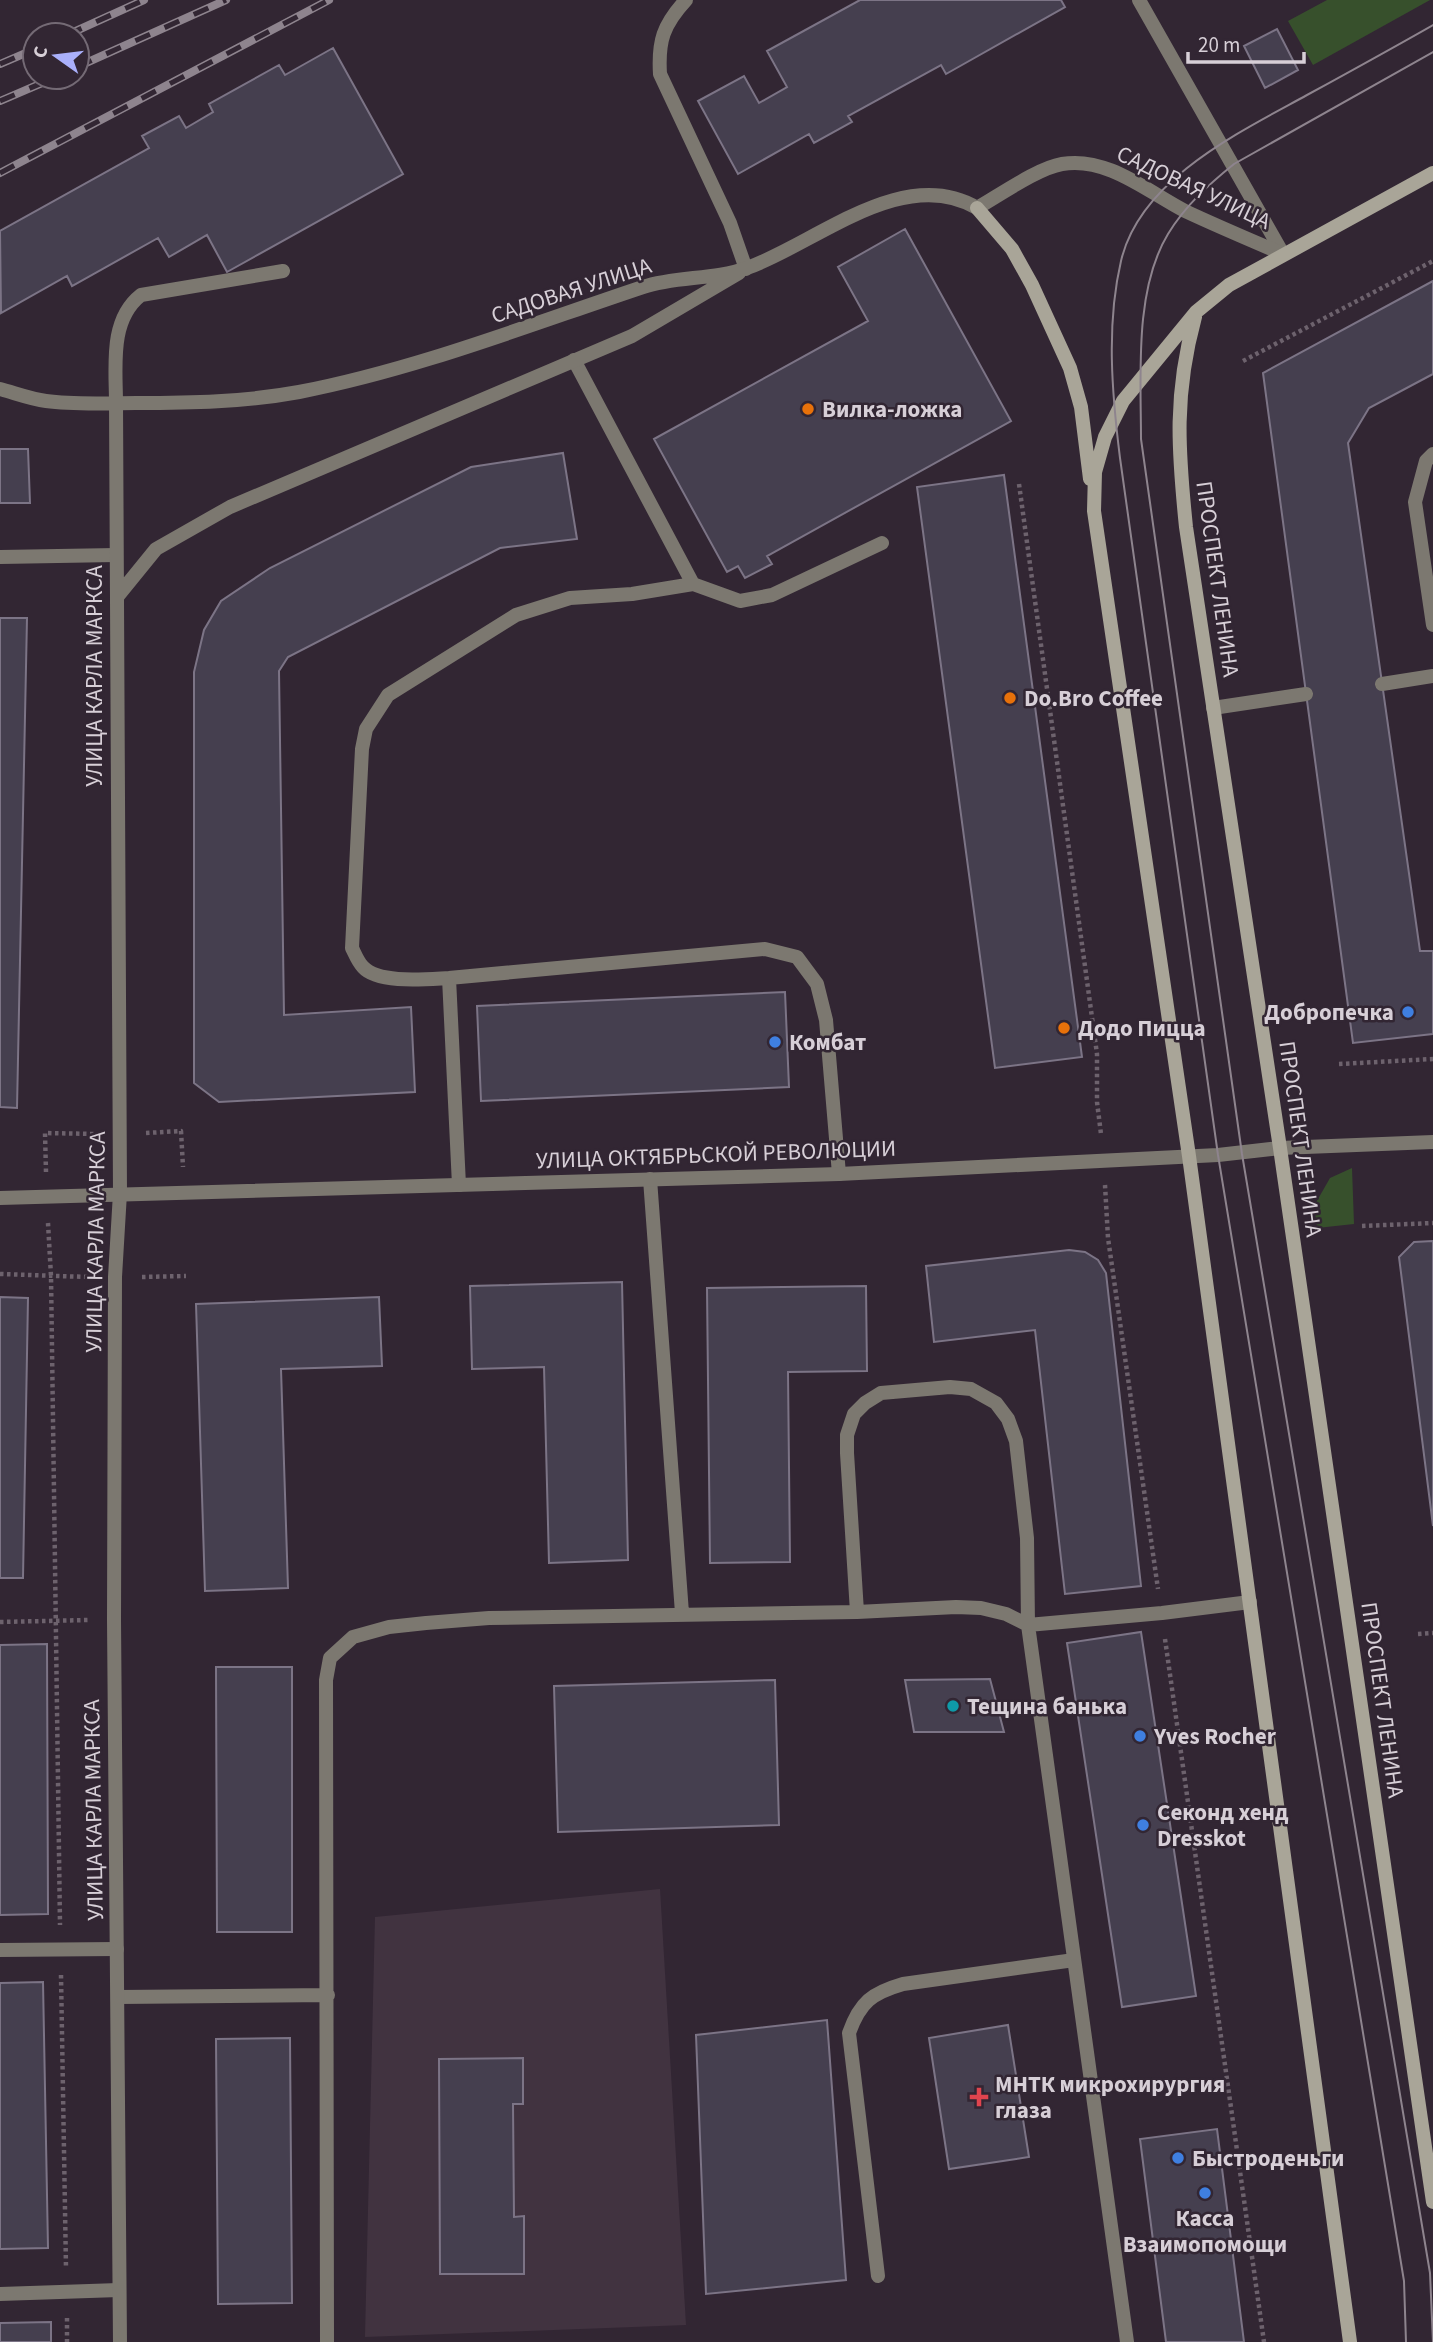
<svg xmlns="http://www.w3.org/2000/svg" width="1433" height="2342" viewBox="0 0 1433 2342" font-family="'Source Sans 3',sans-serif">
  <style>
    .industrial { fill: #413340 }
    .green { fill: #37502c }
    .building { fill: #453f4f; stroke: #7c7486; stroke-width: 2 }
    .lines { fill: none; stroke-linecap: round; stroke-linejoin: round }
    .path { stroke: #6d626d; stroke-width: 4.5; stroke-dasharray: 3.5 3.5; stroke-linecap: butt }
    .service { stroke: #7c7870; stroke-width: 14 }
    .minor { stroke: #7c7870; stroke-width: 14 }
    .tertiary { stroke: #7c7870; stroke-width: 14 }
    .secondary { stroke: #a9a598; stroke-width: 14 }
    .tram { stroke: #8e848e; stroke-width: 2 }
    .rail-casing { stroke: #8e848e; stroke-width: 8 }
    .rail { stroke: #322633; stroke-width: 5; stroke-dasharray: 16; stroke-linecap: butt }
    .food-dot { fill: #e8710a; stroke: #322633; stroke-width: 2.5 }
    .shop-dot { fill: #3f7fe0; stroke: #322633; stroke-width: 2.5 }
    .culture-dot { fill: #0f9aa8; stroke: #322633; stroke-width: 2.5 }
    .health-dot { fill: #e0444e; stroke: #322633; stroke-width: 2.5 }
    .labels { text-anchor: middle; stroke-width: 5; stroke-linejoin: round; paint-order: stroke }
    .street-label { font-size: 23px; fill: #d7cfd7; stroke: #322633 }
    .poi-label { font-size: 23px; font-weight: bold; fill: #d7cfd7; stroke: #322633; text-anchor: start }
  </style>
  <rect width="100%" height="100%" fill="#322633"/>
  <path class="industrial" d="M660,1889L686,2325L365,2337L375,1917Z"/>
  <path class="green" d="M1327,0H1430L1313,65L1288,21Z
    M1352,1168L1354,1224L1317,1228L1314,1206L1330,1178Z"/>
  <path class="building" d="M860,0H1061L1065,7L946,74L941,65L848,116L852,122L814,143L809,134L738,174L698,101L744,76L759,103L787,87L767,51Z
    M1277,29L1298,70L1265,88L1244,46Z
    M333,48L403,174L227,272L207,235L169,257L158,238L72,286L67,276L1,313L0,231L149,148L142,136L179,116L186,128L213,112L209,104L279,65L285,75Z
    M905,229L1011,421L767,556L772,564L745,578L738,566L727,572L654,439L868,321L838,267Z
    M1433,281V374L1369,408L1348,443L1420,951H1433V1034L1353,1043L1263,373Z
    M0,449H28L30,503H0Z
    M563,453L577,539L500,548L288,657L279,671L284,1015L411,1007L415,1092L219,1102L194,1083V672L204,630L221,601L270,568L471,467Z
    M1004,475L1082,1057L995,1068L917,487Z
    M0,618H27L17,1108L0,1107Z
    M785,992L789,1087L481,1101L477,1006Z
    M1433,1241V1526L1399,1257L1414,1242Z
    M1069,1250L1085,1252L1098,1260L1106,1273L1141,1586L1065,1594L1035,1330L934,1342L926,1266Z
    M622,1282L628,1560L549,1563L544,1367L472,1369L470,1286Z
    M866,1286L867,1371L788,1372L790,1562L710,1563L707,1288Z
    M0,1297L28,1298L23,1578H0Z
    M379,1297L382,1366L281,1369L288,1588L205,1591L196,1304Z
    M1141,1632L1196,1996L1122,2007L1067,1643Z
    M47,1644L48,1914L0,1915V1645Z
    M216,1667H292V1932H217Z
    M990,1679L1004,1732H914L905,1680Z
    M775,1680L779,1825L558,1832L554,1686Z
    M43,1982L48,2248L0,2249V1983Z
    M827,2020L846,2280L706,2294L696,2035Z
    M1008,2025L1029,2157L949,2169L929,2038Z
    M290,2038L292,2303L218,2304L216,2039Z
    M523,2058V2104H513L514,2217L524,2216V2274H440L439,2059Z
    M1217,2129L1244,2342H1166L1140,2139Z
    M51,2322V2342H0V2323Z"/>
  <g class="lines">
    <path class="path" d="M1243,361L1433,261
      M1019,484L1097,1054V1102L1101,1134
      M1339,1064L1433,1059
      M146,1133L181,1131L183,1167
      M46,1172L45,1133L95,1134
      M1105,1185L1108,1238L1158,1589
      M48,1223L51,1276L60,1925
      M1362,1226L1433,1223
      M0,1274L88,1277
      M142,1277L186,1276
      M0,1622L89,1620
      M1418,1634L1433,1633
      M1165,1639L1264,2342
      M61,1975L66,2268
      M67,2318V2342"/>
    <path class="service" d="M686,0C663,25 658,41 660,74L730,223L746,269
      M1139,0L1283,254
      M574,360L693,584L632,594L570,598L516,615L388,695L366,729L362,749L352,948C355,954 358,962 363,967C378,984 427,979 449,978L765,949L797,957L817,984L826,1020L839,1174
      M1433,454L1426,461L1415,502L1433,625
      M0,557L116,555
      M693,584L740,601L772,595L882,543
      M1382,684L1433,676
      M1213,708L1306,694
      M449,978L459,1185
      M650,1179L682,1613
      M857,1612L847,1453V1435L854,1414L865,1403L881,1393L950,1387L971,1389L996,1403L1008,1419L1016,1441L1027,1538L1028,1625L1127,2342
      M0,1950L117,1949
      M118,1997L328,1995
      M878,2276L849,2033C860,2002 872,1993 903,1984L1074,1960
      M0,2294L119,2290
      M327,2342L326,1680L330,1658L353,1637L389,1627L426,1623L489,1618L857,1612L956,1607L981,1608L1006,1614L1028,1625L1162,1613L1250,1602"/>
    <path class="minor" d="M0,389C15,393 31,399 46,401C75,405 107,403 136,403C190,403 245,402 299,392C417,369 529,325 643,287C676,276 714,280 747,268C815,244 903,164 977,208C1000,195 1038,168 1062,164C1107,156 1148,192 1185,211C1217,226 1250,240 1283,254
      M117,597L156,549L230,507L632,336L739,273
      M120,2342L114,1620L115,1277L120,1193L116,403C116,367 109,320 141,295L283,271"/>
    <path class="tertiary" d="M0,1198L839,1174L1218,1155L1280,1148L1433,1142"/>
    <path class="secondary" d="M977,208L1012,249L1032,285L1070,368L1081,407L1090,479
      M1195,317C1174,394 1178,449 1186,527L1280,1148L1433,2202
      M1350,2342L1189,1156L1094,511L1095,472L1105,437L1123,401L1196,312L1229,285L1433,173"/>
    <path class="tram" d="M1406,2342L1404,2281L1218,1155L1120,458C1112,394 1106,325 1121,261C1140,179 1240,132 1307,95C1349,72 1391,49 1433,25
      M1433,2342L1430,2273L1242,1154L1141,439C1141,376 1134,290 1168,234C1185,206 1208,185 1234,164L1433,52"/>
    <g class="rail-casing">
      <path id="rail" d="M67,35L144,0
        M0,64L35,49
        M77,67L226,0
        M0,101L56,77
        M0,173L329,0"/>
    </g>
    <use href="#rail" class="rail"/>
  </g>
  <g class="food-dot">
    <circle cx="808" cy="409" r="7"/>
    <circle cx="1010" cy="698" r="7"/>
    <circle cx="1064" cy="1028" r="7"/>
  </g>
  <g class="shop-dot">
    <circle cx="1408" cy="1012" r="7"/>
    <circle cx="775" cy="1042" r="7"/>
    <circle cx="1140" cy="1736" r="7"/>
    <circle cx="1143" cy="1825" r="7"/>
    <circle cx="1178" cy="2158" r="7"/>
    <circle cx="1205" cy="2193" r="7"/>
  </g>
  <circle class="culture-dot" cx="953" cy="1706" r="7"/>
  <path class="health-dot" d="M975.5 2086.5h7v7h7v7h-7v7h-7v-7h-7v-7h7z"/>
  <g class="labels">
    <g class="street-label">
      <text transform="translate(1194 187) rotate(25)" y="8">САДОВАЯ УЛИЦА</text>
      <text transform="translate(571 290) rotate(-18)" y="8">САДОВАЯ УЛИЦА</text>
      <text transform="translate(1218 579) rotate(82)" y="8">ПРОСПЕКТ ЛЕНИНА</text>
      <text transform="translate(94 676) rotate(-90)" y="8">УЛИЦА КАРЛА МАРКСА</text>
      <text transform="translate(1301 1139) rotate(82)" y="8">ПРОСПЕКТ ЛЕНИНА</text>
      <text transform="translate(716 1154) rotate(-2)" y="8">УЛИЦА ОКТЯБРЬСКОЙ РЕВОЛЮЦИИ</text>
      <text transform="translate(95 1242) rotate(-89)" y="8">УЛИЦА КАРЛА МАРКСА</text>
      <text transform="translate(1383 1700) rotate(82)" y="8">ПРОСПЕКТ ЛЕНИНА</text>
      <text transform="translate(93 1810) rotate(-91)" y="8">УЛИЦА КАРЛА МАРКСА</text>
    </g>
    <g class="poi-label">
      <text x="822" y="417">Вилка-ложка</text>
      <text x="1024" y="706">Do.Bro Coffee</text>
      <text x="1394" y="1020" text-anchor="end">Добропечка</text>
      <text x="1078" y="1036">Додо Пицца</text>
      <text x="789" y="1050">Комбат</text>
      <text x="967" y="1714">Тещина банька</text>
      <text x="1154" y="1744">Yves Rocher</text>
      <text x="1157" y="1820">Секонд хенд<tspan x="1157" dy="26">Dresskot</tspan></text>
      <text x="995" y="2092">МНТК микрохирургия<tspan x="995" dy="26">глаза</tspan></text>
      <text x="1192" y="2166">Быстроденьги</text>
      <text x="1205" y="2226" text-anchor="middle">Касса<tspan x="1205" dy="26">Взаимопомощи</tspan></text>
    </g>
  </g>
  <g transform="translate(56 56) rotate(284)"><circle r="33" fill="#322633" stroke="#746a75" stroke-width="2"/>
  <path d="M0-5L12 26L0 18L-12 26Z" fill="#aab0fb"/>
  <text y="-10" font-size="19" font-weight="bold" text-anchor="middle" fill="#d7cfd7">С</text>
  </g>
  <path d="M1188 52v10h116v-10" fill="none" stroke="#d7cfd7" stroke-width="3.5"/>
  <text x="1198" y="52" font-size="21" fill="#d7cfd7" stroke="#322633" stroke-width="5" paint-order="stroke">20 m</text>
</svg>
